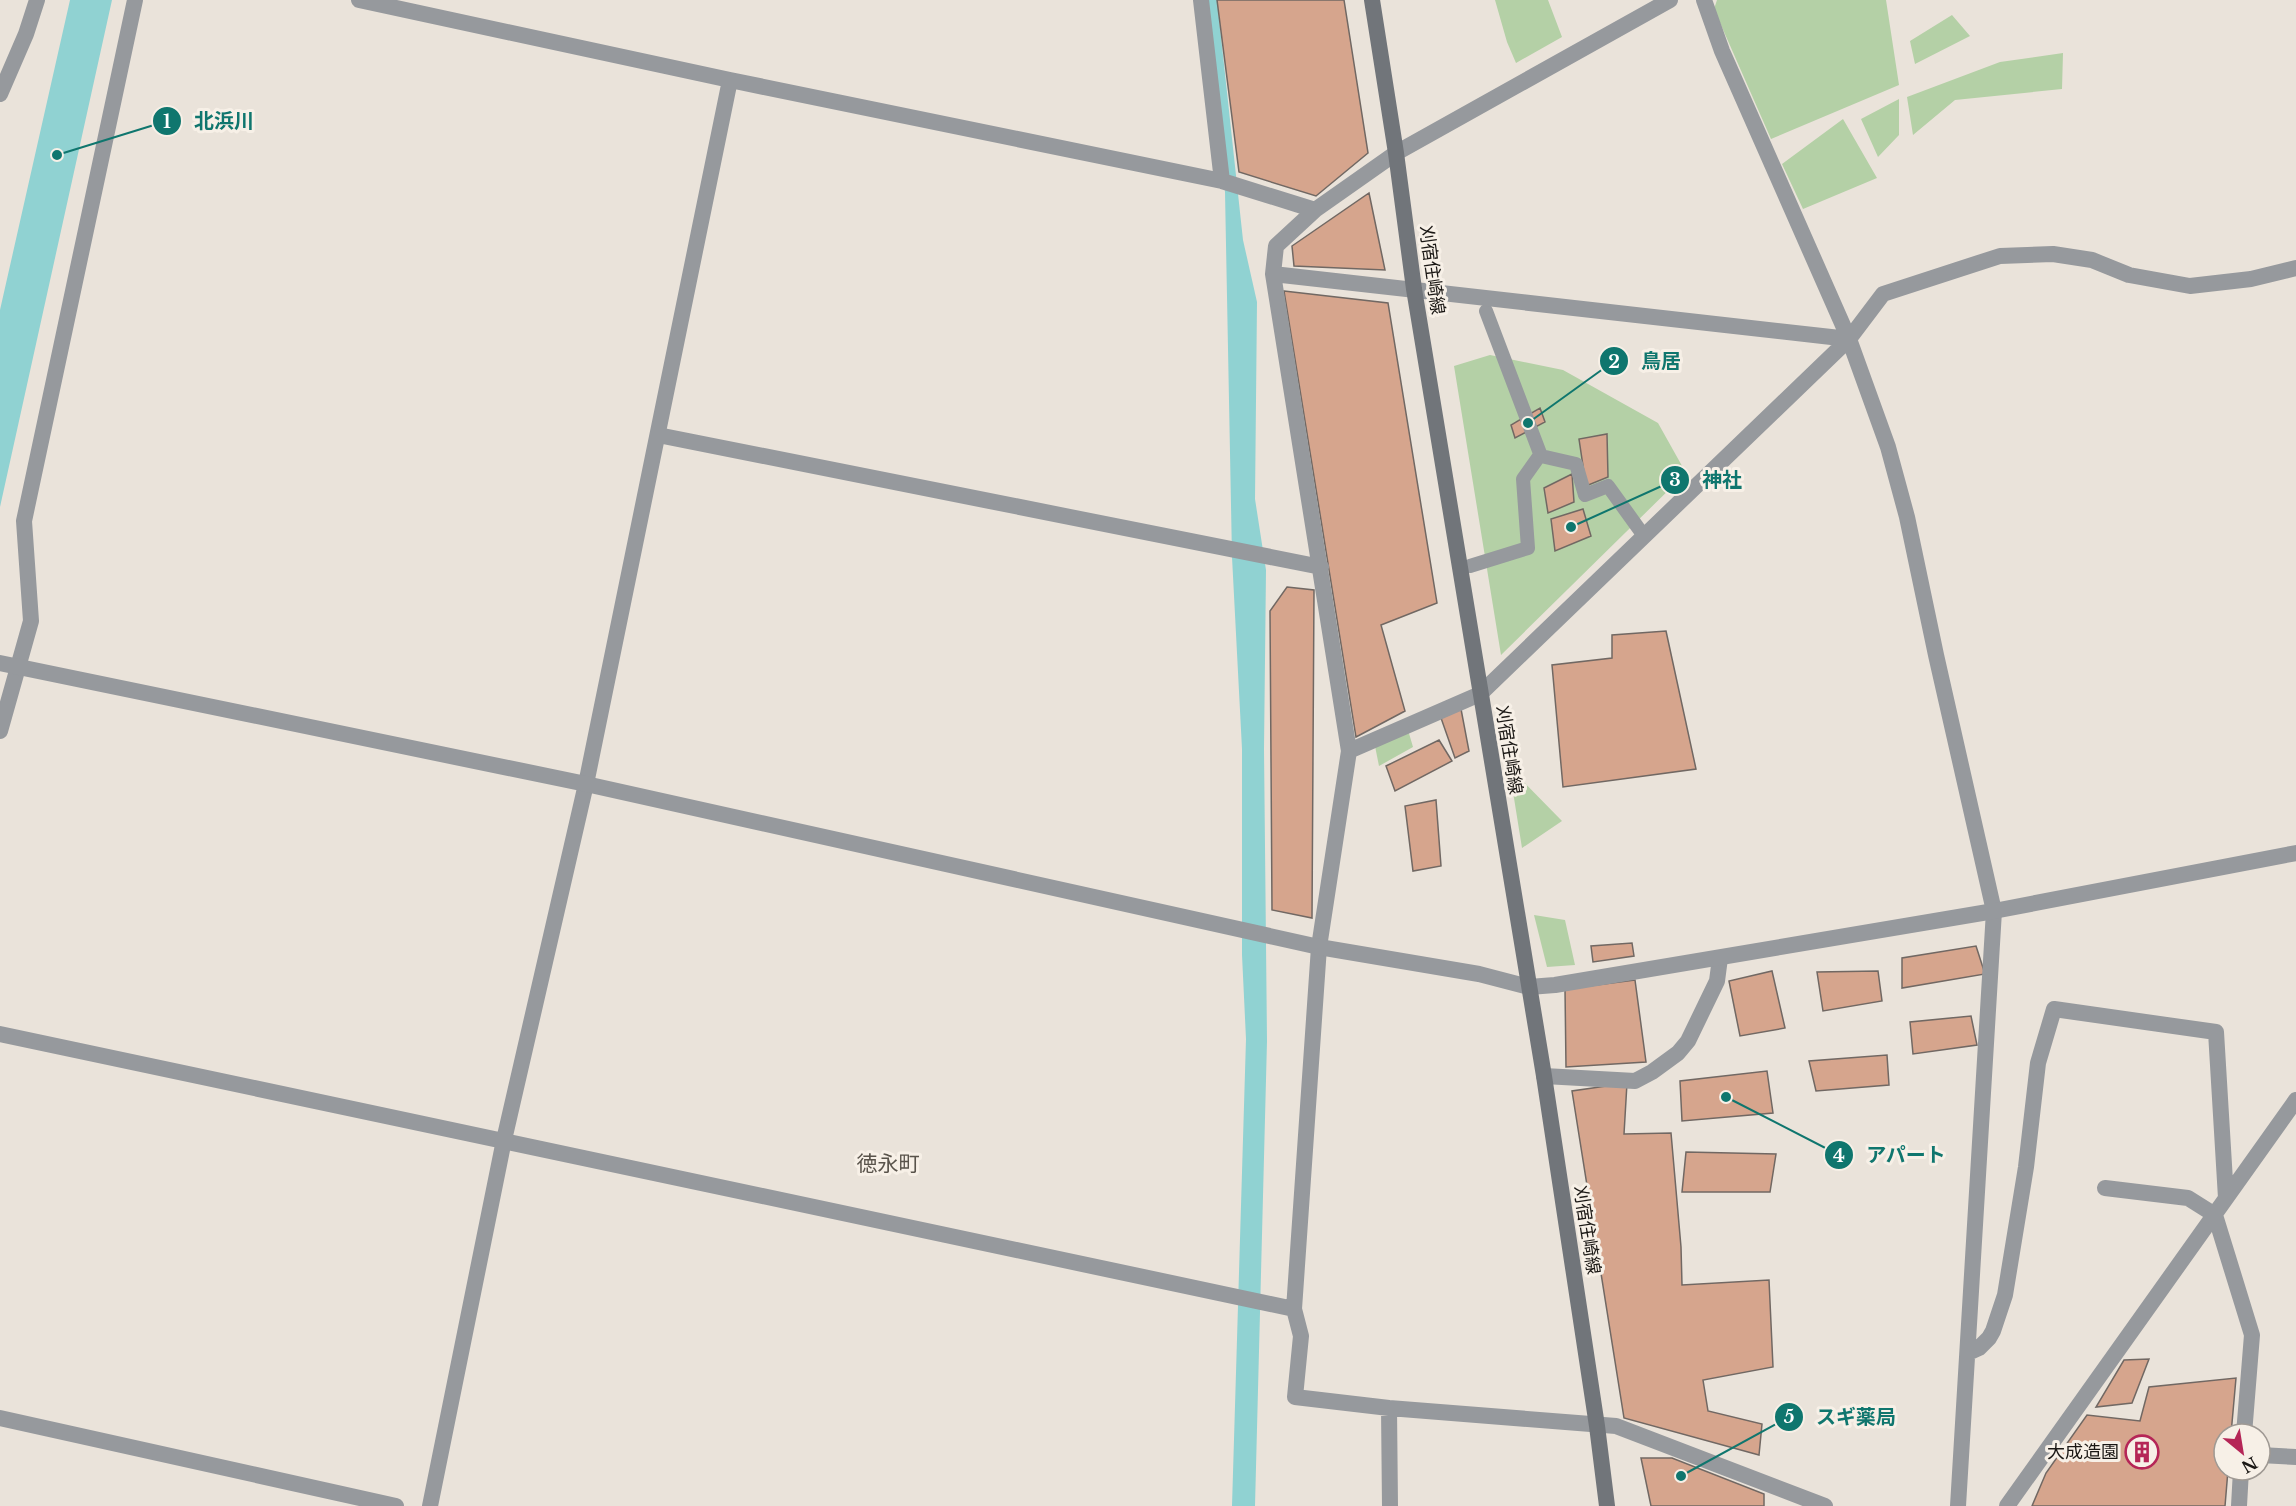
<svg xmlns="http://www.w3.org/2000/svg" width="2296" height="1506" viewBox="0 0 2296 1506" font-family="'Libre Baskerville','Noto Sans JP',serif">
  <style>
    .green { fill: #b4d0a6 }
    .water { fill: #90d2d2 }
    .building { fill: #d6a58d; stroke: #716863; stroke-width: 1.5 }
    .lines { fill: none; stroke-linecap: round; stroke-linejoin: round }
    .pedestrian { stroke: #96999d; stroke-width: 14 }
    .minor { stroke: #96999d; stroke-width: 16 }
    .tertiary { stroke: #96999d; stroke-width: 16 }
    .secondary { stroke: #71757a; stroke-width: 16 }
    .labels { text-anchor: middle; stroke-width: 6; stroke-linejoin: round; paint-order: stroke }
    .street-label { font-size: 18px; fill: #1a1714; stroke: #f7f0e7 }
    .poi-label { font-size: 18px; fill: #1a1714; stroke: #f7f0e7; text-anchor: end }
    .quarter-label { font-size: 21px; fill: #59534b; stroke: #f7f0e7 }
    .leader { fill: none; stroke: #0f766e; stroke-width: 2 }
    .callout-dot { fill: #0f766e; stroke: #f7f0e7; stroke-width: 2 }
    .mark-label { font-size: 18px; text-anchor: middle; font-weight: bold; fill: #fff }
    .callout-label { font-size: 20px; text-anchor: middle; font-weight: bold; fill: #0f766e; stroke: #f7f0e7; stroke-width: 6; stroke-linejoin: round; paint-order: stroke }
  </style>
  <rect width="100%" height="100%" fill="#eae3da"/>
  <path class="green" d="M1495,0H1548L1562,37L1516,63L1507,42Z
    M1717,0H1886L1899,85L1771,139L1714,9Z
    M1952,15L1970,36L1915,64L1910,41Z
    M2063,53L2062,89L1955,100L1913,135L1907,97L2000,62Z
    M1899,99V135L1878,157L1861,119Z
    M1843,119L1877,178L1803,209L1782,164Z
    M1490,355L1563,370L1658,423L1686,473L1501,655L1454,366Z
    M1408,730L1413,747L1379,766L1375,746Z
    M1509,767L1562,821L1522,848Z
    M1534,915L1565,920L1575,965L1547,967Z"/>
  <path class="water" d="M70,0H112L0,507V310Z
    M1204,0H1217L1243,240L1257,302L1255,499L1266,570L1264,749L1267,1041L1255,1506H1232L1246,1039L1242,955V749L1232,557L1225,192Z"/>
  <path class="building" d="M1217,0H1344L1368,153L1316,196L1239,172Z
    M1369,193L1385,270L1294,266L1292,246Z
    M1284,291L1388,303L1437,603L1381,625L1405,711L1356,737Z
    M1540,408L1545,422L1515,438L1511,425Z
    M1607,434L1608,477L1586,486L1579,439Z
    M1572,474L1574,502L1548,513L1544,488Z
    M1583,509L1591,536L1555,551L1551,519Z
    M1287,587L1314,590L1312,918L1272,910L1270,611Z
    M1666,631L1696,769L1563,787L1552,665L1612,658V635Z
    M1461,709L1469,751L1455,758L1441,718Z
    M1439,740L1452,761L1395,791L1386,766Z
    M1436,800L1441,866L1413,871L1405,806Z
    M1632,943L1634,956L1593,962L1591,946Z
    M1976,946L1985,974L1902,988V958Z
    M1772,971L1785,1028L1740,1036L1729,981Z
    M1878,971L1882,1001L1823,1011L1817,972Z
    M1635,980L1646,1062L1566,1067L1565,989Z
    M1971,1016L1977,1045L1913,1054L1910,1022Z
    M1887,1055L1889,1085L1816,1091L1809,1061Z
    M1767,1071L1773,1113L1682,1121L1680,1081Z
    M1627,1083L1624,1134L1671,1133L1681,1247L1682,1285L1769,1280L1773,1367L1703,1380L1708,1411L1762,1424L1759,1455L1624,1418L1572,1091Z
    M1686,1152L1776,1154L1770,1192H1682Z
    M2149,1359L2132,1403L2096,1407L2124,1360Z
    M2236,1378L2231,1434H2224V1470H2228L2225,1506H2032L2046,1473L2087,1415L2140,1421L2149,1387Z
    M1641,1458H1672L1764,1494V1506H1651Z"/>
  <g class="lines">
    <path class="pedestrian" d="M1486,311L1541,456L1576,464L1585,495L1608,486L1644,536
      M1470,566L1528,548L1523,479L1540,455"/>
    <path class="minor" d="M359,0L730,80L1222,181L1315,210
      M1201,0L1222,181
      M1704,0L1722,51L1849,339L1888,447L1907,517L1936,655L1994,911L1958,1506
      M0,94L26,34L37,0
      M1396,153L1315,210L1276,246L1273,274L1349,751L1319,947L1294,1309L1301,1336L1295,1397L1389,1408L1616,1426L1825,1506
      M1273,274L1849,339
      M658,435L1321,567
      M0,731L31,621L24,521L135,0
      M1349,751L1480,694L1849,339L1883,294L2000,256L2053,254L2092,260L2129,275L2190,286L2251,279L2296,268
      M0,1034L1294,1309
      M1544,1076L1635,1081L1652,1072L1678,1053L1688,1041L1717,981L1720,958
      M2105,1188L2188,1198L2215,1215L2252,1335L2244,1434
      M1968,1353L1979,1348L1989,1338L1993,1331L2005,1295L2026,1167L2038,1063L2054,1009L2216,1032L2226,1198
      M1389,1408L1390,1506
      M0,1418L396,1506
      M2260,1455L2296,1457
      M430,1506L504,1140L586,784L730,80
      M2007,1506L2296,1100
      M2239,1506L2241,1470"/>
    <path class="tertiary" d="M1396,153L1670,0
      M0,663L586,784L1319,947L1479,974L1529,987L1555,985L1994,911L2296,853"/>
    <path class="secondary" d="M1372,0L1396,153L1414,289L1544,1076L1597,1426L1607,1506"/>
  </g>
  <defs>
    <g id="building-ring" transform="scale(1.725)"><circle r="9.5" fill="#f7f0e7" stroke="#b52657" stroke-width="1.5"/><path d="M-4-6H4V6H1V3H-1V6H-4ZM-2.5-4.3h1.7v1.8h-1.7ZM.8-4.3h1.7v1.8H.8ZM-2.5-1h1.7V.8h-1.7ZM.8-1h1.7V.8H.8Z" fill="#b52657"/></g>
  </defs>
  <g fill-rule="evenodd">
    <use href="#building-ring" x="2142" y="1452"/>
  </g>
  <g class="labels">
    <g class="street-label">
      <text transform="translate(1432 270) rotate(82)" y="6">刈宿住崎線</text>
      <text transform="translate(1509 750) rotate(81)" y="6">刈宿住崎線</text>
      <text transform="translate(1587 1230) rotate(81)" y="6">刈宿住崎線</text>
    </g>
    <g class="poi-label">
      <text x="2119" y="1458">大成造園</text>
    </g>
    <g class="quarter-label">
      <text x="888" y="1171">徳永町</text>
    </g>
  </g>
  <path class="leader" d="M57 155L167 121M1528 423L1614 361M1571 527L1675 480M1726 1097L1839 1155M1681 1476L1789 1417"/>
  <g class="callout-dot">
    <circle cx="57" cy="155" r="6"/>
    <circle cx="1528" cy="423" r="6"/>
    <circle cx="1571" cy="527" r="6"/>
    <circle cx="1726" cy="1097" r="6"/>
    <circle cx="1681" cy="1476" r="6"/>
    <circle cx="167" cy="121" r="15"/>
    <circle cx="1614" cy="361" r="15"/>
    <circle cx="1675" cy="480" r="15"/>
    <circle cx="1839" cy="1155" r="15"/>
    <circle cx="1789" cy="1417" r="15"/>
  </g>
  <g class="mark-label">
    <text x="167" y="128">1</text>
    <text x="1614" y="368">2</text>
    <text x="1675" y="486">3</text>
    <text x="1839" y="1162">4</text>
    <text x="1789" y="1423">5</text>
  </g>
  <g class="callout-label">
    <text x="224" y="128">北浜川</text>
    <text x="1661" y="368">鳥居</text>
    <text x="1722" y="487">神社</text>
    <text x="1906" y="1162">アパート</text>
    <text x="1856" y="1424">スギ薬局</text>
  </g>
  <g transform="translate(2242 1452) rotate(150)"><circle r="28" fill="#f7f0e7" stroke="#9f9993" stroke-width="1.5"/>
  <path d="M0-4.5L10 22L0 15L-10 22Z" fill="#b52657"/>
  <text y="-9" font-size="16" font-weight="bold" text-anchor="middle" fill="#1a1714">N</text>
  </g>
</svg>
